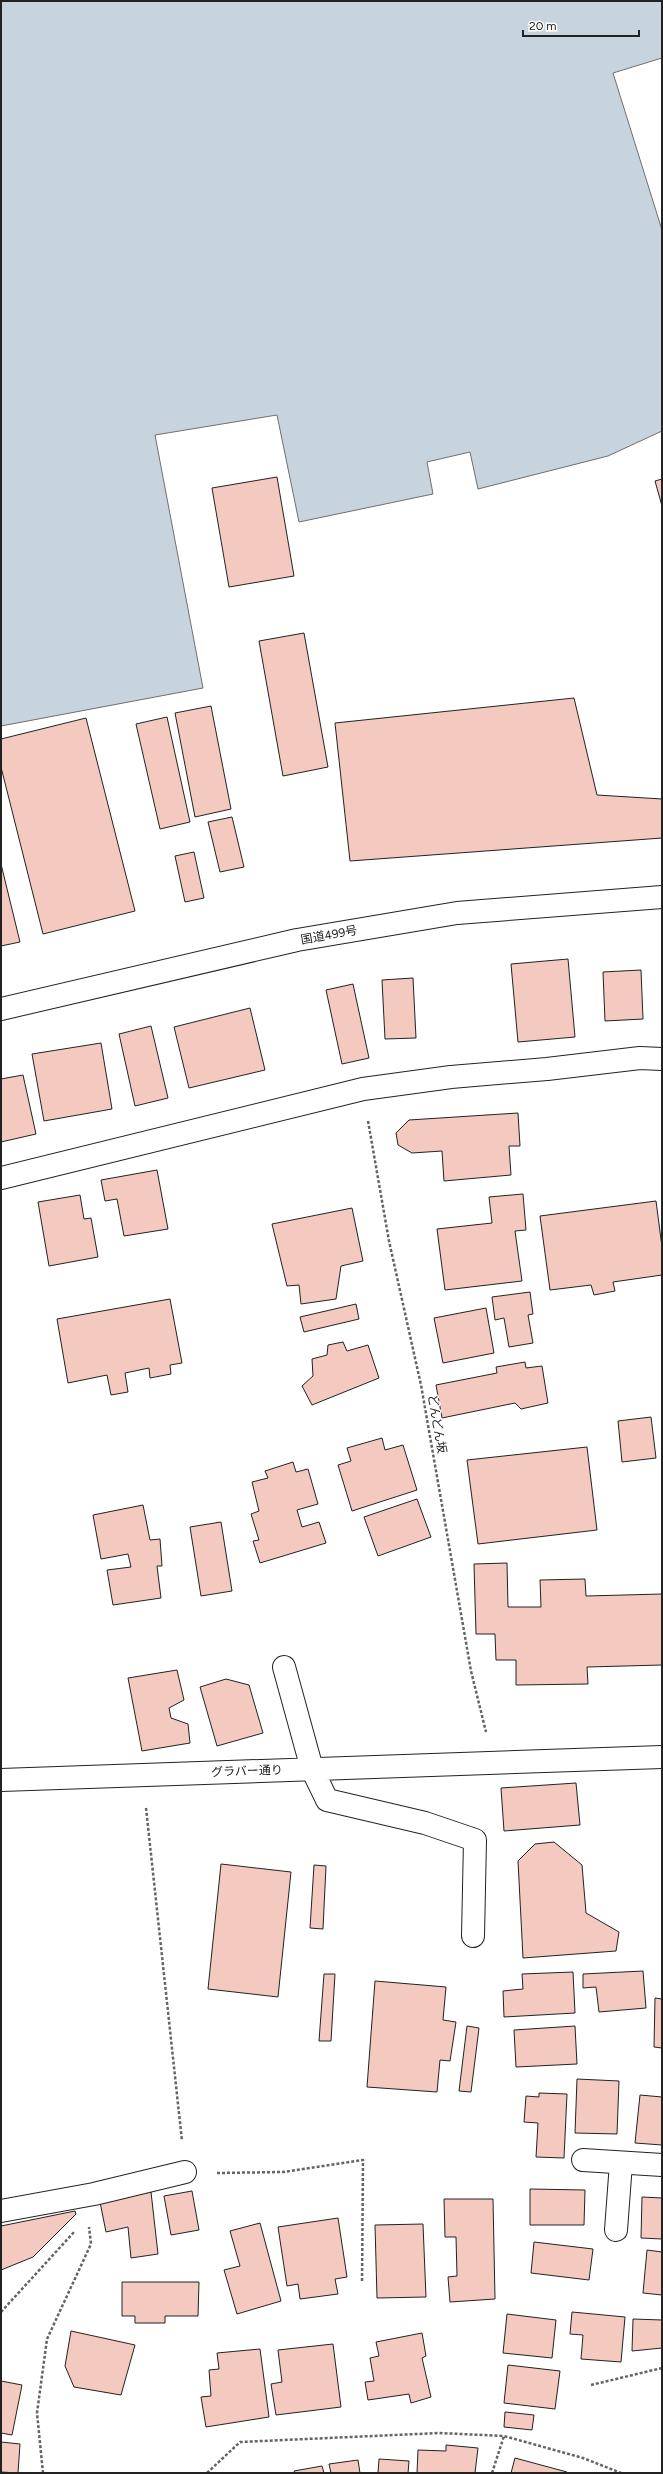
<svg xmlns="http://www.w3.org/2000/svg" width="663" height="2474" viewBox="0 0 663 2474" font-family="Figtree,'Noto Sans JP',sans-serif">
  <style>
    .water { fill: #c7d3dd; stroke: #6f6f6f }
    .building { fill: #f3c9c0; stroke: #222 }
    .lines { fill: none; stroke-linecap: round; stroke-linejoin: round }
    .minor-casing { stroke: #222; stroke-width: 24 }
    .trunk-casing { stroke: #222; stroke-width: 24 }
    .path { stroke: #646464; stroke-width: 2.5; stroke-dasharray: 3 2; stroke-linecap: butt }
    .minor { stroke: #fff; stroke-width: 22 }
    .trunk { stroke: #fff; stroke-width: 22 }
    .labels { text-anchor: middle; stroke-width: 3; stroke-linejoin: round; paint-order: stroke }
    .street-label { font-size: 12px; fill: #222; stroke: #fff }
  </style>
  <rect width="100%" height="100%" fill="#fff"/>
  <path class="water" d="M1,1H662V58L613,73L662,230V431L608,456L478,489L470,452L427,462L433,494L299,522L277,415L155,435L203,688L1,726Z"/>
  <path class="building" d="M277,477L294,576L229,587L212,488Z
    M662,479V506L655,481Z
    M304,633L328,767L283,776L259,641Z
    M574,698L597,795L662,799V838L350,861L335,723Z
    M211,706L231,809L195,817L175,713Z
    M167,717L190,822L160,829L136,724Z
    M86,718L135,911L43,934L1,767V739Z
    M232,817L244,867L220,872L208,822Z
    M194,852L204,898L185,902L175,856Z
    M1,864L20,942L1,946Z
    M568,959L575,1037L518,1042L511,964Z
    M641,970L643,1019L605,1021L603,972Z
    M413,978L416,1038L385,1039L382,980Z
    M353,984L369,1058L342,1064L326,990Z
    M250,1008L265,1070L189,1088L174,1027Z
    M151,1026L168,1098L135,1106L119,1034Z
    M101,1043L112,1109L44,1121L32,1054Z
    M23,1075L36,1134L1,1142V1079Z
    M518,1113L520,1146H509L511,1175L444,1181L442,1151L412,1153L398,1145L396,1133L409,1120Z
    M157,1170L168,1229L124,1236L117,1199L105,1201L101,1180Z
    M523,1194L526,1230L515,1231L522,1281L445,1290L437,1229L492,1223L489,1197Z
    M80,1195L84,1219L91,1218L98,1257L49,1266L38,1202Z
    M656,1201L662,1247V1275L613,1282L615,1291L594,1295L591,1285L550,1290L540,1216Z
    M352,1208L363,1261L341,1266L336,1299L301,1304L299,1285L287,1286L272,1224Z
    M530,1292L533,1314L528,1315L533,1343L509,1347L504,1318L495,1320L492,1297Z
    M170,1299L182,1363L170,1365L171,1374L150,1378L149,1368L125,1373L128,1392L111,1395L107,1375L68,1383L57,1319Z
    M356,1304L359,1319L304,1332L300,1317Z
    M486,1308L494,1353L443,1363L434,1318Z
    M343,1342L347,1351L368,1345L379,1378L312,1405L302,1386L313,1376L312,1359L327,1355L328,1345Z
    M525,1362L526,1368L542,1366L548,1403L521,1409L515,1403L442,1418L436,1385L497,1373L496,1367Z
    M651,1417L656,1458L622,1462L618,1421Z
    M382,1438L385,1450L403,1445L417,1490L352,1511L338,1465L351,1461L347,1448Z
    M587,1447L597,1530L478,1544L467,1460Z
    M293,1462L296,1472L308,1469L318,1504L297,1510L302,1527L319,1522L326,1543L260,1563L253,1541L259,1540L251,1514L259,1511L252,1482L268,1478L265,1471Z
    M417,1499L431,1537L378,1556L364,1517Z
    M143,1505L150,1540L160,1539L162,1566H157L161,1598L113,1605L107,1570L131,1567L128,1554L101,1559L93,1515Z
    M221,1522L232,1591L201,1596L190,1527Z
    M507,1563L508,1607H541L540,1580L585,1579L586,1596L662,1594V1665L587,1667L588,1684L516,1685V1660H496L495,1634H476L474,1564Z
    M177,1670L184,1700L169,1708L171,1718L188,1724L190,1743L142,1751L128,1678Z
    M226,1679L249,1685L263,1733L217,1746L200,1687Z
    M576,1783L580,1825L504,1831L501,1788Z
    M554,1842L582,1865L586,1913L619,1932L616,1951L523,1958L518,1861L535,1844Z
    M221,1864L291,1872L278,1997L208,1989Z
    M314,1865L326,1866L323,1929L310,1928Z
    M643,1971L646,2008L599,2012L596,1987L583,1988V1974Z
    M573,1972L575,2013L504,2017L503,1991L523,1989L522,1974Z
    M324,1974H335L331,2041H319Z
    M375,1981L446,1987L443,2020L456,2022L450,2061L440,2060L437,2092L367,2087Z
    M655,1998L662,1999V2048L654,2047Z
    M467,2026L479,2028L471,2092L459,2091Z
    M575,2026L577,2064L516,2067L514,2030Z
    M577,2079L619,2081L617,2134L575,2133Z
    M539,2093L567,2094L564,2158L536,2157L538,2123L524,2122L526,2096L539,2097Z
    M640,2095L662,2097V2145L635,2143Z
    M530,2189L585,2190L584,2225H530Z
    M192,2191L199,2230L171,2235L164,2196Z
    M151,2192L158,2254L131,2258L128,2227L106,2232L100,2202Z
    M642,2197L662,2198V2239L641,2238Z
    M444,2199H493L495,2299L450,2302L448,2277L457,2276L456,2237H445Z
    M75,2211L76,2214L33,2257L1,2270V2226Z
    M338,2218L347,2277L335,2279L338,2294L300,2299L298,2284L287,2286L278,2227Z
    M260,2223L281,2301L237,2314L224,2270L240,2266L230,2231Z
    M423,2224L426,2297L377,2298L375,2225Z
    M534,2242L593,2249L589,2280L531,2273Z
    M647,2250L662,2252V2295L643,2293Z
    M122,2282H199L198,2316H165V2323H135V2316H122Z
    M572,2312L625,2317L621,2362L581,2359L583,2335L570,2334Z
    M507,2314L556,2320L552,2358L503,2353Z
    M633,2319L662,2320V2348L632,2351Z
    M71,2331L135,2345L121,2395L74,2387L65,2366Z
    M422,2333L426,2356L422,2358L431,2397L411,2403L409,2394L368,2400L365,2382L374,2381L370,2358L379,2356L376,2342Z
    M333,2344L341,2407L276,2415L271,2384L282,2382L278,2350Z
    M260,2349L269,2417L206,2427L201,2397L211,2396L209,2370L219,2369L217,2353Z
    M508,2365L560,2371L555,2409L504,2403Z
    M1,2381L22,2385L12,2435L1,2433Z
    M505,2412L534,2415L532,2430L504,2427Z
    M1,2442L20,2444L18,2473L1,2472Z
    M446,2445L478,2448L475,2473H417L418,2450L446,2451Z
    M515,2458L567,2472V2473H511Z
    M379,2459L409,2461L408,2473H378Z
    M358,2460L360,2473H331L329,2464Z
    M322,2466L324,2473H295L294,2471Z"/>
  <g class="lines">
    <g class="minor-casing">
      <path id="minor" d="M1,1178L363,1089L451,1077L547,1069L640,1058L662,1059
        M284,1667L312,1769L327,1800L425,1823L475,1840L473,1936
        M1,1780L662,1757
        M583,2160L662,2165
        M1,2211L94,2194L185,2172
        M616,2230L621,2163"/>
    </g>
    <g class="trunk-casing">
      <path id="trunk" d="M1,1009L297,940L457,913L662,897"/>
    </g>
    <path class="path" d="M368,1121L389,1241L421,1385L471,1671L486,1732
      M146,1808L182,2141
      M217,2173L283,2172L363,2160L362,2283
      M1,2312L75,2231
      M591,2385L662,2368
      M43,2473L37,2413L47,2339L91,2244L89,2227
      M207,2473L240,2442L439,2433L504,2436L583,2458L621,2473
      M492,2473L504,2436"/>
    <use href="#minor" class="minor"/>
    <use href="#trunk" class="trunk"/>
  </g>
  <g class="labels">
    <g class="street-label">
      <text transform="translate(329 935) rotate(-10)" y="4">国道499号</text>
      <text transform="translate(437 1424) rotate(80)" y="4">どんどん坂</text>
      <text transform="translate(247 1771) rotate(-2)" y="4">グラバー通り</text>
    </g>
  </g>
  <rect width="663" height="2474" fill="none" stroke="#222222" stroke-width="4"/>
  <path d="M523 30v6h116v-6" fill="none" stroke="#222222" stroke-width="2"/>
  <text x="529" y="30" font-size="12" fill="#222222" stroke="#ffffff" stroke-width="3" paint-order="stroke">20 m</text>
</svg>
